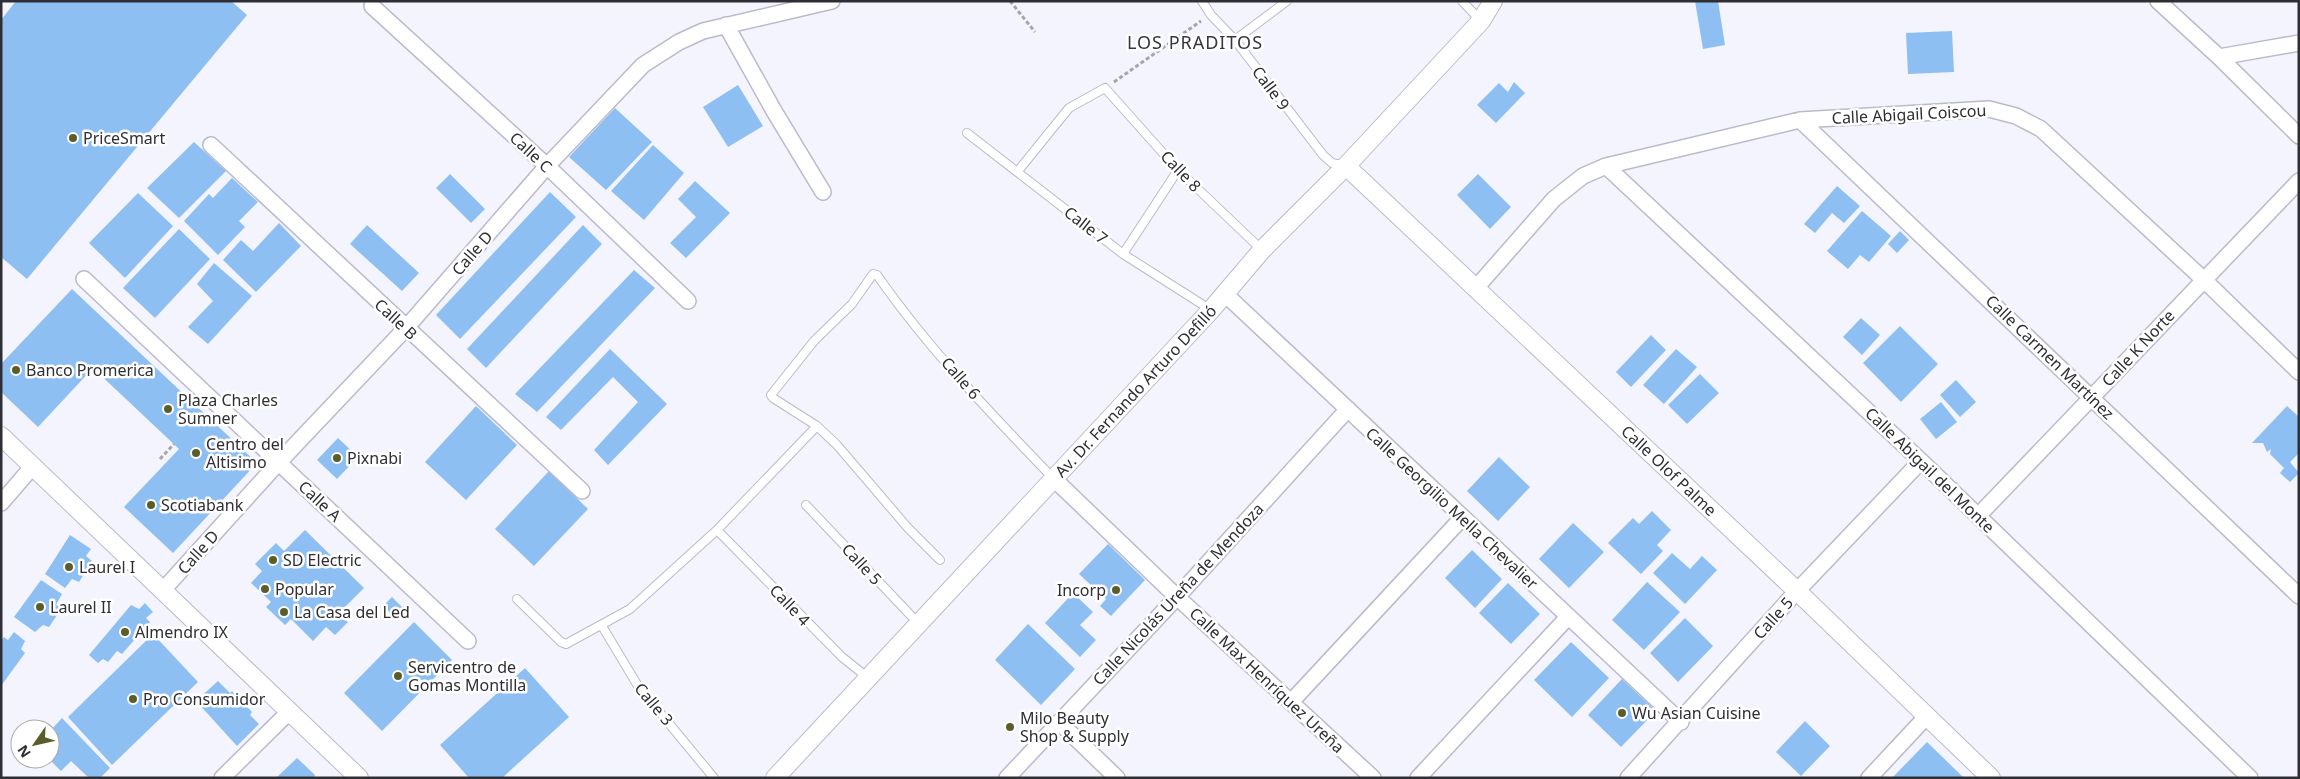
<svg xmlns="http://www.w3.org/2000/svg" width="2300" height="779" viewBox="0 0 2300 779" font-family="'Noto Sans',sans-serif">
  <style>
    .building { fill: #8dbff3 }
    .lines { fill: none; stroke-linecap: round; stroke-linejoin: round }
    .service-casing { stroke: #babacb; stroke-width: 10 }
    .minor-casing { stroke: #babacb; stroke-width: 18 }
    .tertiary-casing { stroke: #babacb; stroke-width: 20 }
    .path { stroke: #a5a5ae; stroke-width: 3; stroke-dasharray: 4 2.5; stroke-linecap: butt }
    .service { stroke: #fff; stroke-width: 8 }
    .minor { stroke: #fff; stroke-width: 15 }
    .tertiary { stroke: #fff; stroke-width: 18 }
    .poi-dot { fill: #5a5d2a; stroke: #fff; stroke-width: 2 }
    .labels { text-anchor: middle; stroke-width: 5; stroke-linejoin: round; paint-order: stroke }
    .street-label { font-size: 16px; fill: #2e2e34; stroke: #fff }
    .poi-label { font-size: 16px; fill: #2e2e34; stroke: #fff; text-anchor: start }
    .neighbourhood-label { font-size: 18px; letter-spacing: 1px; fill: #363643; stroke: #fff }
  </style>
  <rect width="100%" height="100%" fill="#f4f4ff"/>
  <path class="building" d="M16,1H231L247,15L27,279L1,257V20Z
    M1695,1H1718L1725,45L1703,49Z
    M1952,31L1954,72L1908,74L1906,33Z
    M1514,82L1525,93L1496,123L1477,105L1499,83L1508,92Z
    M738,85L763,126L728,147L703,107Z
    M615,108L652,142L606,190L569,157Z
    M194,142L226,171L179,218L147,188Z
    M653,145L684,173L644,220L611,191Z
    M450,174L485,209L471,223L436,188Z
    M1478,174L1511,207L1490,229L1457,195Z
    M232,178L258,202L239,221L245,227L218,255L184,221L209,194L213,198Z
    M695,181L730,213L686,258L670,243L696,217L678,199Z
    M1837,186L1860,206L1844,223L1832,213L1815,233L1804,224Z
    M550,192L576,217L460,339L436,315Z
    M138,193L173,226L125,278L89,243Z
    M1862,211L1891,236L1869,262L1860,255L1848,269L1827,251Z
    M279,223L301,246L256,292L223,260L241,240L253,251Z
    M367,225L419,273L402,291L350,244Z
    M583,225L602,244L486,368L467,349Z
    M179,229L210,259L155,318L123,288Z
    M1900,231L1909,240L1897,253L1888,244Z
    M214,263L252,296L208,344L188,327L213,301L197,284Z
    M634,270L655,288L537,412L515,394Z
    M72,289L257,463L173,553L124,507L179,449L93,368L38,427L1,392V364Z
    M1861,318L1880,335L1862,355L1843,337Z
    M1900,326L1938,364L1901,402L1863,363Z
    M1651,335L1666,350L1631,387L1616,372Z
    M610,349L667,404L608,465L594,450L638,402L613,377L561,430L546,417Z
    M1676,349L1697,367L1664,404L1643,385Z
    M1700,374L1719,393L1687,424L1668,405Z
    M1956,380L1976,402L1960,417L1940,395Z
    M1941,402L1957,422L1936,439L1920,419Z
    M476,406L517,445L466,500L425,462Z
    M2287,406L2299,417V453L2290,462L2299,473L2290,482L2280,473L2284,468L2270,454L2271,449L2267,452L2263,443H2252Z
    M338,438L358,457L337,479L317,460Z
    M1499,457L1530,487L1498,521L1467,491Z
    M549,471L588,509L534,566L495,529Z
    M1652,511L1671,530L1657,545L1663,551L1641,574L1608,543L1633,518L1639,524Z
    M1573,523L1604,552L1569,588L1539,559Z
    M305,530L364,588L339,613L348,622L335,635L326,627L313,641L291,619L285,625L266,607L271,602L251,583L262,571L255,564L276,543L284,551Z
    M70,535L91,549L86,556L92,561L79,582L72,579L65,588L45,574Z
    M1108,544L1145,580L1111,616L1100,606L1106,599L1079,574Z
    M1472,550L1502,579L1475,608L1445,578Z
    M1672,553L1690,569L1702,556L1717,570L1685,604L1653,573Z
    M41,580L62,594L56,605L62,608L49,627L43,625L35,632L14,617Z
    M1647,582L1680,612L1644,650L1612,620Z
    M1508,583L1540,614L1511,644L1479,613Z
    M1073,593L1093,612L1080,625L1096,640L1080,657L1045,623Z
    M392,597L407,612L398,620L383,606Z
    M145,603L153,612L146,618L150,622L122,654L117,651L108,662L103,659L98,663L89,655L131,605L139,609Z
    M1685,618L1713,646L1678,682L1650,653Z
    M414,622L452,660L382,731L344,693Z
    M1028,624L1075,669L1041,705L995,660Z
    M14,632L25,641L21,649L25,653L1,686V641L4,637L8,640Z
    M153,634L198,682L112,765L68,717Z
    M1571,642L1609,678L1572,717L1534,680Z
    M525,668L569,717L502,778H469L440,745Z
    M1622,679L1656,711L1621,747L1588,715Z
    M218,681L230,693L232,691L252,712L250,715L259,724L237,746L196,701Z
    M62,718L110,768L100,778H89L71,761L61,771L49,759L50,731Z
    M1805,721L1830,746L1801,776L1776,752Z
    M1927,742L1964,778H1892Z
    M297,758L315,775L314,778H276Z"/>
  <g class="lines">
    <g class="service-casing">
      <path id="service" d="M1202,1L1211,15L1235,40L1323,155L1332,163L1346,166
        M1462,1L1481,21
        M1235,40L1287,1
        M967,133L1123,254L1211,310
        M1018,171L1069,108L1105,88L1178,170L1262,250
        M1123,254L1178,170
        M806,505L918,623
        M717,530L842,657L867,677
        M940,560L908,528L837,445L817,426L773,398L771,395L814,341L852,304L873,274L877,275C928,348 991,414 1053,478
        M517,599L561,642L566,644L630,609L717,530L817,426
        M602,626L638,686L714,778"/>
    </g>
    <g class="minor-casing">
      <path id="minor" d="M2158,1L2219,57L2299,136
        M372,6L547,166L688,301
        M726,25L774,111L823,192
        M2219,57L2299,43
        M1800,120L2299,596
        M211,145L582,491
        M1606,166L1921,461L2250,778
        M84,279L468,641
        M1475,289L1554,199L1583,176L1606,166L1800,120L1989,109L2016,116L2041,129L2203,279L2299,372
        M1224,293L1681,722
        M1053,478L1177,597L1373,778
        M1,503L33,466
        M1978,516L2299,181
        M164,589L279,462L406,328L547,166L643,65L679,42L703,31L832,1
        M1291,702L1462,518
        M1059,722L1117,778
        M222,778L289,712
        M1007,778L1177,597L1348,409
        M1418,778L1568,617
        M1628,778L1797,591L1921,461
        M1869,778L1926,717"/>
    </g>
    <g class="tertiary-casing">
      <g id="tertiary">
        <path id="s1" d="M1346,166L1797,591L1991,778"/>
        <path d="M1,436L359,778"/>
        <path id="s2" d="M775,778L1211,310L1262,250L1346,166L1481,21L1493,1"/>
      </g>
    </g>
    <path class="path" d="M1010,1L1035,32
      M1114,82L1201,21
      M160,459L174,444"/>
    <use href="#service" class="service"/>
    <use href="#minor" class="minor"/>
    <use href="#tertiary" class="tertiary"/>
  </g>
  <g class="poi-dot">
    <circle cx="73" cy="138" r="5"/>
    <circle cx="16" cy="370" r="5"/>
    <circle cx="168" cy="409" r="5"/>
    <circle cx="196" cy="453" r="5"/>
    <circle cx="337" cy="458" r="5"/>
    <circle cx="151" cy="505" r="5"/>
    <circle cx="273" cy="560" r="5"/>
    <circle cx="69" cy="567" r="5"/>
    <circle cx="265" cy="589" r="5"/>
    <circle cx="1116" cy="590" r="5"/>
    <circle cx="40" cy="607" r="5"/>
    <circle cx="284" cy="612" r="5"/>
    <circle cx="125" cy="632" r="5"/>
    <circle cx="398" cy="676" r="5"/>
    <circle cx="133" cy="699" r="5"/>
    <circle cx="1622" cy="713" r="5"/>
    <circle cx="1010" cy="727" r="5"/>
  </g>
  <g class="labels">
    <g class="street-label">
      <text transform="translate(1271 88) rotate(53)" y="6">Calle 9</text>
      <text transform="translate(1909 114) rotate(-3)" y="6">Calle Abigail Coiscou</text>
      <text transform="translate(531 152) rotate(43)" y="6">Calle C</text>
      <text transform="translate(1181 171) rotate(46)" y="6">Calle 8</text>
      <text transform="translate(1086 225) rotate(38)" y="6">Calle 7</text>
      <text transform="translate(472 253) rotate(-49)" y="6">Calle D</text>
      <text transform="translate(396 319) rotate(43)" y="6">Calle B</text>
      <text transform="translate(2138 348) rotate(-47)" y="6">Calle K Norte</text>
      <text transform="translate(2050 357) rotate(44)" y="6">Calle Carmen Martínez</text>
      <text transform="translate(961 378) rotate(49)" y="6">Calle 6</text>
      <text dy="6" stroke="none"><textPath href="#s2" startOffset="529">Av. Dr. Fernando Arturo Defilló</textPath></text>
      <text transform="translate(1930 470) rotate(44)" y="6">Calle Abigail del Monte</text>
      <text dy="6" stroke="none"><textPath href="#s1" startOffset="444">Calle Olof Palme</textPath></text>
      <text transform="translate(320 501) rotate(43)" y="6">Calle A</text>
      <text transform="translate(1452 508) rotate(43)" y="6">Calle Georgilio Mella Chevalier</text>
      <text transform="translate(198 552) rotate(-48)" y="6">Calle D</text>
      <text transform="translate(862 564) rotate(47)" y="6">Calle 5</text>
      <text transform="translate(1178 594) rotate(-47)" y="6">Calle Nicolás Ureña de Mendoza</text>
      <text transform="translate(790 605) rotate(46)" y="6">Calle 4</text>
      <text transform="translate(1773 618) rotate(-48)" y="6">Calle 5</text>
      <text transform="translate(1267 680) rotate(43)" y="6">Calle Max Henríquez Ureña</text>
      <text transform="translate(654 704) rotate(50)" y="6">Calle 3</text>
    </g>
    <g class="poi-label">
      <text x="83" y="144">PriceSmart</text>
      <text x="26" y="376">Banco Promerica</text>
      <text x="178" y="406">Plaza Charles<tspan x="178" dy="18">Sumner</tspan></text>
      <text x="206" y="450">Centro del<tspan x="206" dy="18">Altisimo</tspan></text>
      <text x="347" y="464">Pixnabi</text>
      <text x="161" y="511">Scotiabank</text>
      <text x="283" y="566">SD Electric</text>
      <text x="79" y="573">Laurel I</text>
      <text x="275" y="595">Popular</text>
      <text x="1106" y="596" text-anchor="end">Incorp</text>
      <text x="50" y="613">Laurel II</text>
      <text x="294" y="618">La Casa del Led</text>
      <text x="135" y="638">Almendro IX</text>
      <text x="408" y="673">Servicentro de<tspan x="408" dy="18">Gomas Montilla</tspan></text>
      <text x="143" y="705">Pro Consumidor</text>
      <text x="1632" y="719">Wu Asian Cuisine</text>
      <text x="1020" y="724">Milo Beauty<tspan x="1020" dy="18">Shop &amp; Supply</tspan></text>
    </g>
    <g class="neighbourhood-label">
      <text x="1195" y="49">LOS PRADITOS</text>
    </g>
  </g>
  <rect width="2300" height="779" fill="none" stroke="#2e2e34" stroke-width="5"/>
  <g transform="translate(35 744) rotate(236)"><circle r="24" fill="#ffffff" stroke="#ababae"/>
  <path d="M0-4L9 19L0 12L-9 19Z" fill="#5a5d2a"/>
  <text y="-8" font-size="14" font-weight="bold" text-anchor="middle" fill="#2e2e34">N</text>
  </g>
</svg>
